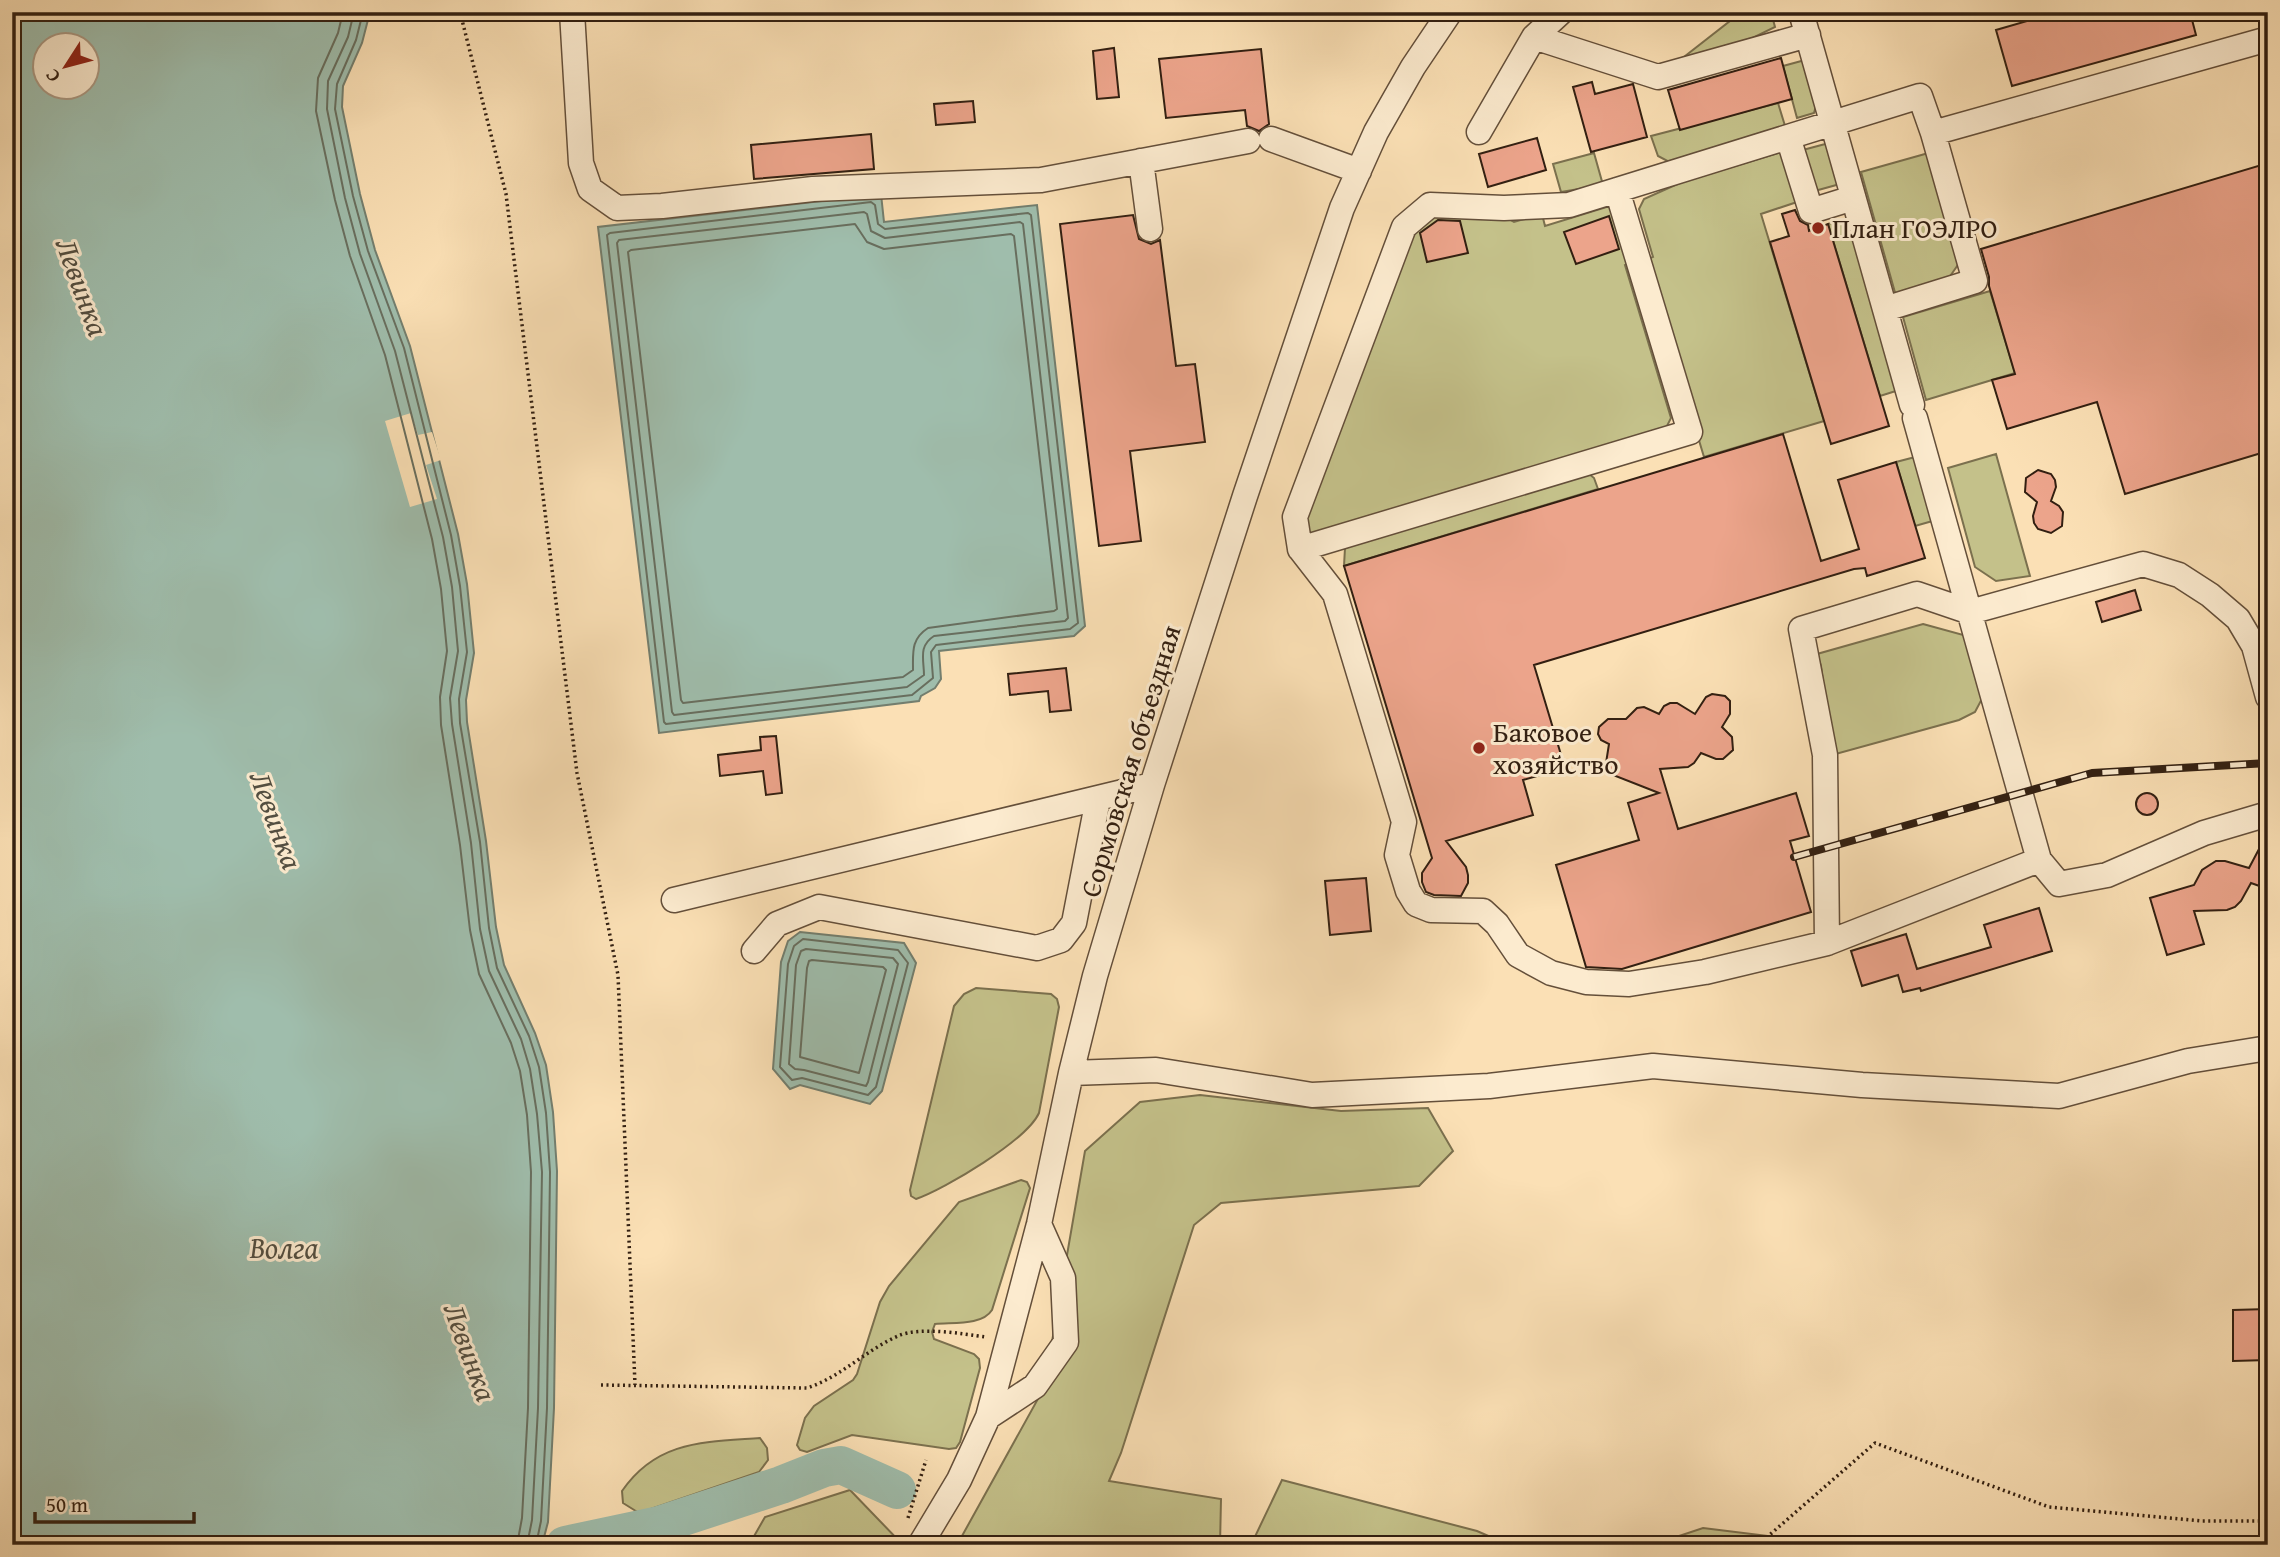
<svg xmlns="http://www.w3.org/2000/svg" width="2280" height="1557" viewBox="0 0 2280 1557" font-family="'Gentium Book Plus',serif">
  <style>
    .green { fill: #c4c18a; stroke: #7b704e; stroke-width: 2 }
    .water { fill: #9fbdac; stroke: #737e6e; stroke-width: 2; fill-rule: evenodd }
    .pier { fill: #fbe0b5 }
    .lines { fill: none; stroke-linecap: round; stroke-linejoin: round }
    .shore { stroke: #686e5e; stroke-width: 2 }
    .river { stroke: #9fbdac; stroke-width: 38 }
    .building { fill: #eca48b; stroke: #321f11; stroke-width: 2 }
    .minor-casing { stroke: #644f3a; stroke-width: 27 }
    .path { stroke: #321f11; stroke-width: 3.5; stroke-dasharray: 2 3.5; stroke-linecap: butt }
    .minor { stroke: #fcebcf; stroke-width: 24 }
    .rail-casing { stroke: #321f11; stroke-width: 8 }
    .rail { stroke: #fcebcf; stroke-width: 5; stroke-dasharray: 16; stroke-linecap: butt }
    .poi-dot { fill: #8f2418; stroke: #fcebcf; stroke-width: 2.5 }
    .labels { text-anchor: middle; stroke-width: 6; stroke-linejoin: round; paint-order: stroke }
    .poi-label { font-size: 28px; fill: #321f11; stroke: #fcebcf; text-anchor: start }
    .street-label { font-size: 28px; fill: #321f11; stroke: #fcebcf }
    .water-label { font-size: 30px; font-style: italic; fill: #534e40; stroke: #fcebcf }
  </style>
  <rect width="100%" height="100%" fill="#fbe0b5"/>
  <filter id="stains"><feTurbulence type="fractalNoise" baseFrequency=".00286" numOctaves="4"/><feColorMatrix values="0 0 0 0 .2 0 0 0 0 .09 0 0 0 0 .02 0 0 0 .5 -.17"/></filter>
  <radialGradient id="worn" r=".72"><stop offset=".6" stop-color="#630" stop-opacity="0"/><stop offset="1" stop-color="#630" stop-opacity=".3"/></radialGradient>
  <path class="green" d="M1734,12H1771L1775,27L1722,53L1680,60L1735,17Z
    M1805,60L1817,102L1814,113L1797,118L1783,66Z
    M1778,103L1786,129L1673,164L1658,156L1651,136Z
    M1829,143L1840,184L1811,192L1799,151Z
    M1785,151L1800,201L1761,214L1824,421L1704,457L1645,260L1653,257L1639,209L1644,199L1682,182Z
    M1932,152L1962,259L1946,282L1896,296L1861,172Z
    M1594,153L1603,185L1561,192L1553,164Z
    M1613,205L1630,263L1625,265L1671,418L1663,434L1316,538L1305,529L1303,516L1407,239L1430,211L1498,213L1514,222L1542,214L1545,226Z
    M1851,218L1899,390L1880,396L1828,224Z
    M1990,291L2015,373L1926,400L1903,317Z
    M1996,454L2030,576L1996,581L1975,567L1948,468Z
    M1919,456L1936,520L1915,526L1896,462Z
    M1583,469L1594,478L1598,489L1344,566L1345,548Z
    M1923,624L1967,636L1984,695L1975,712L1959,720L1832,755L1821,666L1817,654Z
    M976,988L1051,994L1057,999L1059,1007L1039,1113C1027,1140 945,1189 916,1199L911,1196L910,1190L954,1006L964,994Z
    M1200,1095L1341,1111L1428,1108L1453,1151L1419,1186L1221,1203L1194,1225L1121,1453L1109,1481L1221,1499L1220,1545H957L1044,1388L1085,1151L1140,1102Z
    M1021,1180L1027,1182L1030,1188L992,1310C982,1326 952,1322 935,1324L932,1332L934,1339L974,1354L979,1359L980,1368L960,1442L956,1448L949,1449L852,1435L807,1452L800,1450L797,1445L805,1418L814,1406L853,1380L857,1374L880,1302L889,1286L959,1202Z
    M760,1438L767,1448L768,1460L759,1472L639,1513L623,1503L622,1491C657,1440 705,1442 760,1438Z
    M1282,1480L1477,1531L1509,1545H1251Z
    M850,1490L903,1545H749L765,1517Z
    M1703,1528L1824,1543L1926,1537L1927,1545H1652Z"/>
  <path class="water" d="M12,12H370L362,43L343,86L342,107L360,194L375,250L410,346L458,534L467,584L474,653L466,700L467,722L486,841L496,927L504,965L535,1033L546,1065L553,1112L557,1171L554,1408L548,1522L542,1545H12ZM46,46H88V88H46Z
    M881,194L884,222L1037,205L1085,626L1074,636L939,651L941,679L935,688L921,696L919,701L659,733L598,227Z
    M800,932L904,943L916,963L882,1091L870,1104L800,1085L790,1089L773,1069L781,962L788,941Z"/>
  <path class="pier" d="M411,413L418,435L432,432L441,460L426,465L437,499L410,507L385,421Z"/>
  <g class="lines">
    <path class="shore" d="M343,12L338,33L318,78L316,111L335,200L350,256L385,355L432,539L441,589L447,651L440,697L441,725L460,845L470,930L479,974L511,1043L520,1071L527,1115L531,1172L528,1408L522,1518L517,1545
      M354,12L348,37L328,81L327,109L345,198L360,254L395,351L443,537L452,587L458,651L450,698L452,724L471,843L480,929L489,971L521,1039L530,1069L537,1114L542,1172L538,1408L532,1520L527,1545
      M363,12L356,40L337,84L335,109L353,196L368,251L404,348L451,535L460,586L467,652L459,699L460,723L480,842L489,928L497,968L529,1036L539,1067L546,1113L550,1172L547,1408L541,1521L536,1545
      M871,202L875,205L878,224L885,229L1028,213L1031,215L1078,623L1070,629L936,645L931,652L933,678L912,695L666,724L664,722L607,235L610,233Z
      M864,212L867,214L871,231L885,238L1020,222L1023,224L1068,618L1065,621L934,636C918,646 924,660 924,675L907,687L674,715L672,712L617,243L619,240Z
      M855,224L867,242L884,249L1011,234L1014,236L1057,609L1054,611L928,628C911,639 913,652 913,670L903,677L683,703L681,700L628,252L631,250Z
      M803,939L898,950L908,963L876,1087L868,1095L802,1078L792,1080L780,1067L788,964L794,946Z
      M806,949L893,958L898,964L868,1082L866,1086L804,1070L795,1069L789,1064L796,965L801,951Z
      M812,960L883,967L886,970L859,1073L800,1057L807,968L809,961Z"/>
    <path class="river" d="M565,1545L659,1525L781,1485L824,1468L841,1465L897,1490"/>
  </g>
  <path class="building" d="M2058,12H2190L2196,35L2012,86L1996,30Z
    M1114,48L1119,97L1097,99L1093,51Z
    M1261,49L1269,124L1259,131L1247,126L1245,110L1166,118L1159,59Z
    M1781,58L1792,99L1680,130L1668,90Z
    M1592,82L1595,94L1633,84L1647,137L1591,152L1573,87Z
    M973,101L975,122L936,125L934,104Z
    M871,134L874,169L754,179L751,145Z
    M1537,138L1546,170L1488,187L1479,154Z
    M2268,163V451L2125,494L2097,402L2007,429L1992,380L2015,374L1989,286V277L1981,249Z
    M1795,210L1800,221L1808,225L1809,231L1828,224L1889,426L1831,444L1770,242L1789,236L1782,214Z
    M1133,215L1139,239L1151,244L1160,240L1176,366L1195,364L1205,442L1130,451L1141,541L1099,546L1060,224Z
    M1609,216L1619,249L1576,264L1564,232Z
    M1438,220L1460,221L1468,253L1427,262L1420,233Z
    M1783,434L1821,561L1859,549L1838,480L1896,462L1925,558L1867,576L1865,568L1854,569L1534,665L1565,768L1523,780L1533,815L1446,841L1466,867L1468,875V883L1461,896L1434,895L1426,892L1422,882V873L1432,858L1344,566Z
    M2038,470L2051,474L2055,480L2056,487L2051,501L2059,506L2063,512L2062,526L2051,533L2038,529L2034,523L2033,516L2037,502L2025,492L2026,478Z
    M2135,590L2141,610L2102,622L2096,602Z
    M1066,668L1071,710L1050,712L1048,691L1010,695L1008,674Z
    M1712,694L1725,696L1730,701V714L1722,727L1732,737L1733,750L1723,759H1716L1701,753L1694,763L1688,767L1660,769L1678,829L1796,793L1809,836L1790,841L1811,912L1622,969L1586,967L1556,865L1639,840L1628,803L1659,793L1613,775L1606,763L1609,744L1601,740L1598,734L1599,727L1608,719H1626L1637,708L1644,707L1659,714L1664,706L1670,703H1677L1695,714L1706,697Z
    M776,736L782,793L766,795L763,771L720,776L718,755L761,750L760,737Z
    M2136 804a11 11 0 1 1 22 0a11 11 0 1 1-22 0Z
    M2268,832V889L2251,883L2241,901L2235,907L2227,910L2194,911L2204,944L2167,955L2150,898L2194,885L2202,870L2216,861H2225L2249,868Z
    M1366,878L1371,931L1330,935L1325,881Z
    M2039,908L2052,951L1921,991L1920,988L1903,992L1898,975L1862,986L1851,951L1906,934L1917,969L1991,947L1984,925Z
    M2268,1309V1360L2233,1361V1310Z"/>
  <g class="lines">
    <g class="minor-casing">
      <path id="minor" d="M572,12L581,163L590,189L617,208L662,206L813,189L1041,180L1248,141
        M1801,12L1912,405
        M1534,37L1658,77L1808,35
        M1479,132L1534,37L1561,12
        M1933,133L2268,39
        M1788,137L1811,211L1853,198
        M1271,139L1359,171
        M1141,161L1150,229
        M1885,309L1975,281L1933,133L1920,96L1569,205L1504,208L1430,205L1404,227L1295,517L1300,549L1335,594L1404,822L1397,855L1408,891L1416,904L1431,910L1483,911L1497,924L1518,955L1551,973L1586,982L1629,984L1705,972L1827,943L2039,860
        M1915,418L2039,860L2059,884L2107,875L2204,833L2268,814
        M1300,549L1690,432L1617,190
        M674,900L1152,785
        M1827,943L1825,755L1801,629L1917,594L1970,612L2143,564L2179,575L2210,595L2238,619L2254,646L2268,697
        M754,951L777,924L819,907L1037,948L1061,940L1074,923L1098,799
        M1071,1073L1156,1070L1312,1095L1489,1086L1653,1066L1862,1085L2059,1096L2188,1061L2268,1048
        M988,1417L1035,1386L1066,1342L1063,1278L1039,1224
        M920,1545L959,1480L988,1417L1039,1224L1071,1073L1095,976L1152,785L1245,496L1342,208L1376,132L1413,67L1450,12"/>
    </g>
    <path class="path" d="M460,12L506,194L577,773L618,975L635,1385
      M601,1385L807,1388C841,1377 866,1350 898,1336C920,1326 963,1334 986,1337
      M908,1518L926,1460
      M1758,1545L1875,1443L2049,1507L2202,1521H2268"/>
    <use href="#minor" class="minor"/>
    <g class="rail-casing">
      <path id="rail" d="M1794,857L2092,773L2268,763"/>
    </g>
    <use href="#rail" class="rail"/>
  </g>
  <g class="poi-dot">
    <circle cx="1818" cy="228" r="7"/>
    <circle cx="1479" cy="748" r="7"/>
  </g>
  <g class="labels">
    <g class="poi-label">
      <text x="1832" y="238">План ГОЭЛРО</text>
      <text x="1493" y="742">Баковое<tspan x="1493" dy="32">хозяйство</tspan></text>
    </g>
    <g class="street-label">
      <text transform="translate(1130 761) rotate(-73)" y="10">Сормовская объездная</text>
    </g>
    <g class="water-label">
      <text transform="translate(82 287) rotate(70)" y="10">Левинка</text>
      <text transform="translate(276 820) rotate(70)" y="10">Левинка</text>
      <text x="284" y="1258">Волга</text>
      <text transform="translate(470 1352) rotate(70)" y="10">Левинка</text>
    </g>
  </g>
  <rect width="2280" height="1557" fill="none" stroke="#fbe0b5" stroke-width="42"/>
  <rect x="14" y="14" width="2252" height="1529" fill="none" stroke="#321f11" stroke-width="3.5"/>
  <rect x="21" y="21" width="2238" height="1515" fill="none" stroke="#321f11" stroke-width="2"/>
  <g transform="translate(66 66) rotate(234)"><circle r="33" fill="#fcebcf" stroke="#ab9983" stroke-width="2"/>
  <path d="M0-5L12 26L0 18L-12 26Z" fill="#8f2418"/>
  <text y="-10" font-size="19" font-weight="bold" text-anchor="middle" fill="#321f11">С</text>
  </g>
  <path d="M35 1512v10h159v-10" fill="none" stroke="#321f11" stroke-width="3.5"/>
  <text x="46" y="1512" font-size="21" fill="#321f11" stroke="#fcebcf" stroke-width="5" paint-order="stroke">50 m</text>
  <rect width="100%" height="100%" filter="url(#stains)"/>
  <rect width="100%" height="100%" fill="url(#worn)"/>
</svg>
